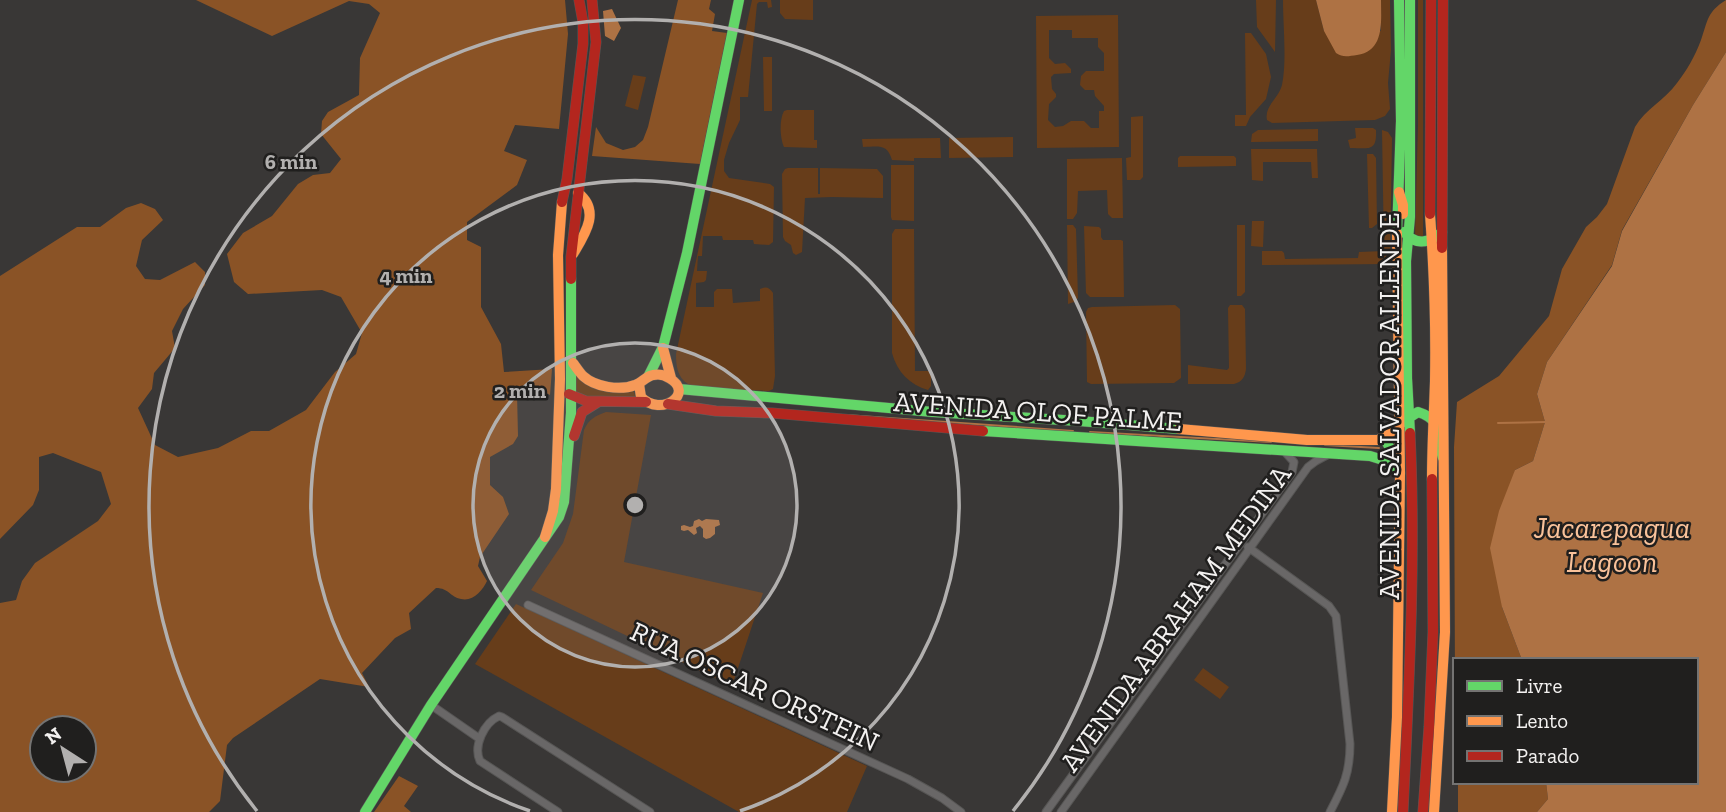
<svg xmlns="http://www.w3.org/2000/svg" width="1726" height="812" viewBox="0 0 1726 812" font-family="'Zilla Slab',serif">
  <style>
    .green { fill: #673d1a; fill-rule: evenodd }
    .forest { fill: #8a5326; fill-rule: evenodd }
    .water { fill: #ae7244 }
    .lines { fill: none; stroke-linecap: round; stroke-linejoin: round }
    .stream { stroke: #ae7244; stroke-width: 2 }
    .street-casing { stroke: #575655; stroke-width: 9 }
    .fast-casing { stroke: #575655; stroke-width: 11 }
    .slow-casing { stroke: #575655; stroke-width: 11 }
    .jam-casing { stroke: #575655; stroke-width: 11 }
    .street { stroke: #696767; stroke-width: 7 }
    .fast { stroke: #63d668; stroke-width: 10 }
    .slow { stroke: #ff974d; stroke-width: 10 }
    .jam { stroke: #b3261e; stroke-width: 10 }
    .ring { fill: none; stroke: #b2b0af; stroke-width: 3.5 }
    .labels { text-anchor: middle; stroke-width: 5; stroke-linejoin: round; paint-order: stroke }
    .street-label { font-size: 28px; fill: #f3f1f0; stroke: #201f1e }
    .water-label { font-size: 30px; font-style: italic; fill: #f9c29a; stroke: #201f1e }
    .centre { fill: #b2b0af; stroke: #201f1e; stroke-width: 3.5 }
    .ring-label { font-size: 21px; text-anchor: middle; font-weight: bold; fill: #b2b0af; stroke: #201f1e; stroke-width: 5; stroke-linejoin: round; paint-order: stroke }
  </style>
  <rect width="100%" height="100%" fill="#393736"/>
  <path class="green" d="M752,0H771L772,7L768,8L767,2H759L757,4L748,97H740V120L729,143L724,160V171L729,178L770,184L774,187L773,242L769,245L754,244L753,240H723L722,236H703L702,256H698L697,271H707L706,280L704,282L696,283V307H714V292L717,289H732L733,303L760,301V289C766,286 770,288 773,293L775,376L773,389L769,391C753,390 699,390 688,384C677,377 676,365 676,354Z
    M780,0H813V20L785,19L780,13Z
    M1256,0H1276L1275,52L1257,27Z
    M1283,0H1316L1324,31H1381V0H1390L1391,50L1388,83L1390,109L1385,116L1375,120L1272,123L1267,120C1264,106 1279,98 1282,85C1287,60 1283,26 1283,0Z
    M1418,0H1423V237L1415,235L1418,125Z
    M1118,15L1119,147L1037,148L1036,16ZM1049,30H1072V38H1098V47L1104,53V71H1086L1081,76L1080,85L1085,90H1094L1095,96L1104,106V111H1099V128H1091L1084,121H1071L1063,126L1055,127L1048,120L1049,104L1056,97V94L1052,89L1051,77L1054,74L1071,73V69L1065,63L1055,64L1049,58Z
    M1245,33H1251L1266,54L1271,77L1266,99L1250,117L1246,126H1235V115H1246Z
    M763,57H772V111H764Z
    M633,75L646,77L638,110L625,106Z
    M787,110H814V140H817V148L784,147C780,138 779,120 784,111Z
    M1143,116V177L1140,180H1127L1126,158L1131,157V117Z
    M1355,128H1373L1376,130C1377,152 1369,148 1350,148L1348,140L1356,138Z
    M1318,129V141L1251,142L1252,134L1258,130Z
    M1382,130L1388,132L1392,138L1390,264L1262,265V251H1282L1284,253L1285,259L1358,258L1359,252L1384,251Z
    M1013,137V157L949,158V138Z
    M940,138L941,158H914V161L892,160C887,143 878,147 863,147L862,139Z
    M1251,149H1317L1318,178H1312L1311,162H1263V181L1252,180Z
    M1367,154H1373L1376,158L1377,224L1372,228H1369Z
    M1180,156H1234L1236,158V166L1178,167V158Z
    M1122,158L1123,218H1112L1108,214L1107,190L1078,191L1077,213L1073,219H1067V159Z
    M891,165H914V221L892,220L891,217Z
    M788,168H818V194H820V168L877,169L883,176V198L832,197L805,198L802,252L796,255L793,253L791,245L785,241L783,237L782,174L785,169Z
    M1252,221H1264L1263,247L1251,246Z
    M1067,225H1073L1076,229L1078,298L1074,302L1068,304Z
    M1237,225H1245V292L1241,296H1237Z
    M1084,226L1099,227L1101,229V237L1103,240H1121L1123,241L1124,297H1090L1086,293Z
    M895,229H914L915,371H931V386L928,390C910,385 897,372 892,353V234Z
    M1175,305L1180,309L1181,378L1174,383L1091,384L1087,382L1086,312L1088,308L1092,307Z
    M1230,305H1242L1245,309L1246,369C1245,377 1242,382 1234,384H1188V365L1227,370L1229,368L1228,308Z
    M575,374L633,389L636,399L587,397L576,393Z
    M606,412L651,415L624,562L763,593L732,686L531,590L563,543L573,514L584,430C589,419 595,416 606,412Z
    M516,604L867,766L847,812H739L475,664Z
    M1203,668L1229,687L1220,699L1194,680Z"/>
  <path class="forest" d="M196,0H565L568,34L559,129L515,125L504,151L527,160L517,185L467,222V240L481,247V307L501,344L504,372L552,369L550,395L532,384L517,393L518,436L513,444L490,457V485L503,497L509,514L480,557L478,566L487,581C483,590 473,602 461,599C450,597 449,588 436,588L409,613L411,629L395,638L362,673L369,687L320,679L233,738L227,745L220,801L209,812H0V603L16,600L22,581L35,563L98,521L111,504L101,472L53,453L39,457V490L33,505L0,539V276L77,227H100L126,208L141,203L155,209L163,220L142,240L136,266L145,279L160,280L195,262L205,272V285L183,309L172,331L175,348L154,373L152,389L138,408L155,445L178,457L218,448L251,431H269L306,410L335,372L356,354L362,333L341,297L322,290L248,294L234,282L227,254L243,233L272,216L298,184L313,175L330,173L341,159L321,134L322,121L328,112L359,95L360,58L380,13L369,4L349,1L272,36ZM84,728V770H42V728Z
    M678,0H711L709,9L715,14L712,31L727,33L700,164L592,156L596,127L606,143L623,150L635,147L643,140L648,127Z
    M1726,0V52L1693,105L1622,230L1612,265L1547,362L1537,394L1545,422L1533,461L1515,470L1502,607L1522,660H1455V682L1454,447L1457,402L1499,376L1549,316L1562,269L1586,227L1597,217L1607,204L1635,127C1645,109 1665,100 1677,83C1687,70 1695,56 1701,40C1708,20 1707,12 1726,0Z
    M399,776L418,786L404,806L411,812H374Z
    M1458,782H1546L1548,799L1537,812H1458Z"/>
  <path class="water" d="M1316,0H1381C1381,21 1385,51 1357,55C1349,56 1343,58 1336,53L1324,31Z
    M612,9L621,28L614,41L605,36L603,11Z
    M1726,52V812H1537L1548,799L1546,782H1696V660H1522L1502,607L1490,548L1499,511L1515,470L1533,461L1545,422L1537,394L1547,362L1612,266L1622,231L1693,105Z
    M699,519L702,521L706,519L719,520L720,525L715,527V534L710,538L706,539L703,537V529L700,526L696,528L697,533L694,535L688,530L684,531L681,530V526L684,525L690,527L693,526L694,521Z"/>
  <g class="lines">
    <path class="stream" d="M846,415L1073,431
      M1498,423L1545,422
      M1090,432L1271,442
      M1325,445L1379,448"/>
    <g class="street-casing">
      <path id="street" d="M1248,547L1329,606L1336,616L1350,744C1350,774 1343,787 1330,812
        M528,605L908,779L942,798L961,812
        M431,705L480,739
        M558,812L480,761C473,746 484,723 499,716L502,717L650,812
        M1046,812L1292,472L1294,462L1283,450
        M1061,812L1308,467L1316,461L1329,454"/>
    </g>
    <g class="fast-casing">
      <path id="fast" d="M1404,232C1416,246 1429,243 1442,232
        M1397,233L1401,121L1399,0
        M648,377L663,347L687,253L739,0
        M679,389L933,412L1079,421L1179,429
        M1398,425L1418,412C1444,420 1436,437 1443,458
        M983,431L1370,456L1383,460L1400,473
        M1410,433L1407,378L1406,261L1410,217V0
        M1383,460L1388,454L1390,448L1384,438
        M365,812L431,705L559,517L564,502L571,413V279"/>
    </g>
    <g class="slow-casing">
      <path id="slow" d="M1399,192L1403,205V214
        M1430,214C1434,269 1436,326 1435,381C1434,414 1432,446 1432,479
        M573,254C585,234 601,211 578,193
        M663,348L671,378
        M573,363C576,367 579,372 583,376C595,387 620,391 635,385C642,383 646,376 653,375C658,374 665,375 669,378C696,393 661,418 641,397L639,384
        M1179,429L1307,440H1378L1388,435L1398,425
        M545,537L553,511L556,489L560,379L558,255L562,202
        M1392,812L1397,717L1400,473L1397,233
        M1434,812L1445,632L1442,248"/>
    </g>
    <g class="jam-casing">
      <path id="jam" d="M562,202L567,179L583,44V22L579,0
        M1430,214L1431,0
        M1442,248L1443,0
        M571,279V257L596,42L592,0
        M569,394L586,401L646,402
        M668,404L716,411L772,413L983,431
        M574,436L582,412L598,402
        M1403,812C1409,685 1416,559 1410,433
        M1423,812L1429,727L1433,632L1432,479"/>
    </g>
    <use href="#street" class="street"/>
    <use href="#fast" class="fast"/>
    <use href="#slow" class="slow"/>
    <use href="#jam" class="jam"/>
  </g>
  <circle cx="635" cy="505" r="162" fill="#b2b0af" fill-opacity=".12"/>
  <g class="ring">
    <circle cx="635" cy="505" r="162"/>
    <path d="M530 811A324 324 0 1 1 740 811"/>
    <path d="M257 811A486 486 0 1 1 1013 811"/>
  </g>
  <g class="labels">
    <g class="street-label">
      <text transform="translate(1389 406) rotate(-90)" y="10">AVENIDA SALVADOR ALLENDE</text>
      <text transform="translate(1038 411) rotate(4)" y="10">AVENIDA OLOF PALME</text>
      <text transform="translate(1175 618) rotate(-54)" y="10">AVENIDA ABRAHAM MEDINA</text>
      <text transform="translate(755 686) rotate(25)" y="10">RUA OSCAR ORSTEIN</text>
    </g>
    <g class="water-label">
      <text x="1612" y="538">Jacarepagua<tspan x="1612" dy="34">Lagoon</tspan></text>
    </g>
  </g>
  <circle cx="635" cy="505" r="10" class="centre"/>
  <g class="ring-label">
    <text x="291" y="169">6 min</text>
    <text x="406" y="283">4 min</text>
    <text x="520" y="398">2 min</text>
  </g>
  <rect x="1453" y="658" width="245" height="126" fill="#201f1e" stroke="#747372" stroke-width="2"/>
  <rect x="1467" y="681" width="35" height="10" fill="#63d668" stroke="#747372" stroke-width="2"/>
  <text x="1516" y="693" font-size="21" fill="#f3f1f0">Livre</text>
  <rect x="1467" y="716" width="35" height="10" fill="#ff974d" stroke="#747372" stroke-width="2"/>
  <text x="1516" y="728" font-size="21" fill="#f3f1f0">Lento</text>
  <rect x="1467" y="751" width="35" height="10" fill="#b3261e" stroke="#747372" stroke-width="2"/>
  <text x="1516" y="763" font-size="21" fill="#f3f1f0">Parado</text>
  <g transform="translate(63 749) rotate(324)"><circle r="33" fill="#201f1e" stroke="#747372" stroke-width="2"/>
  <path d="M0-5L12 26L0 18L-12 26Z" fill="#b2b0af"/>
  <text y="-10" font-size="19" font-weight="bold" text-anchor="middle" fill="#f3f1f0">N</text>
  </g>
</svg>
